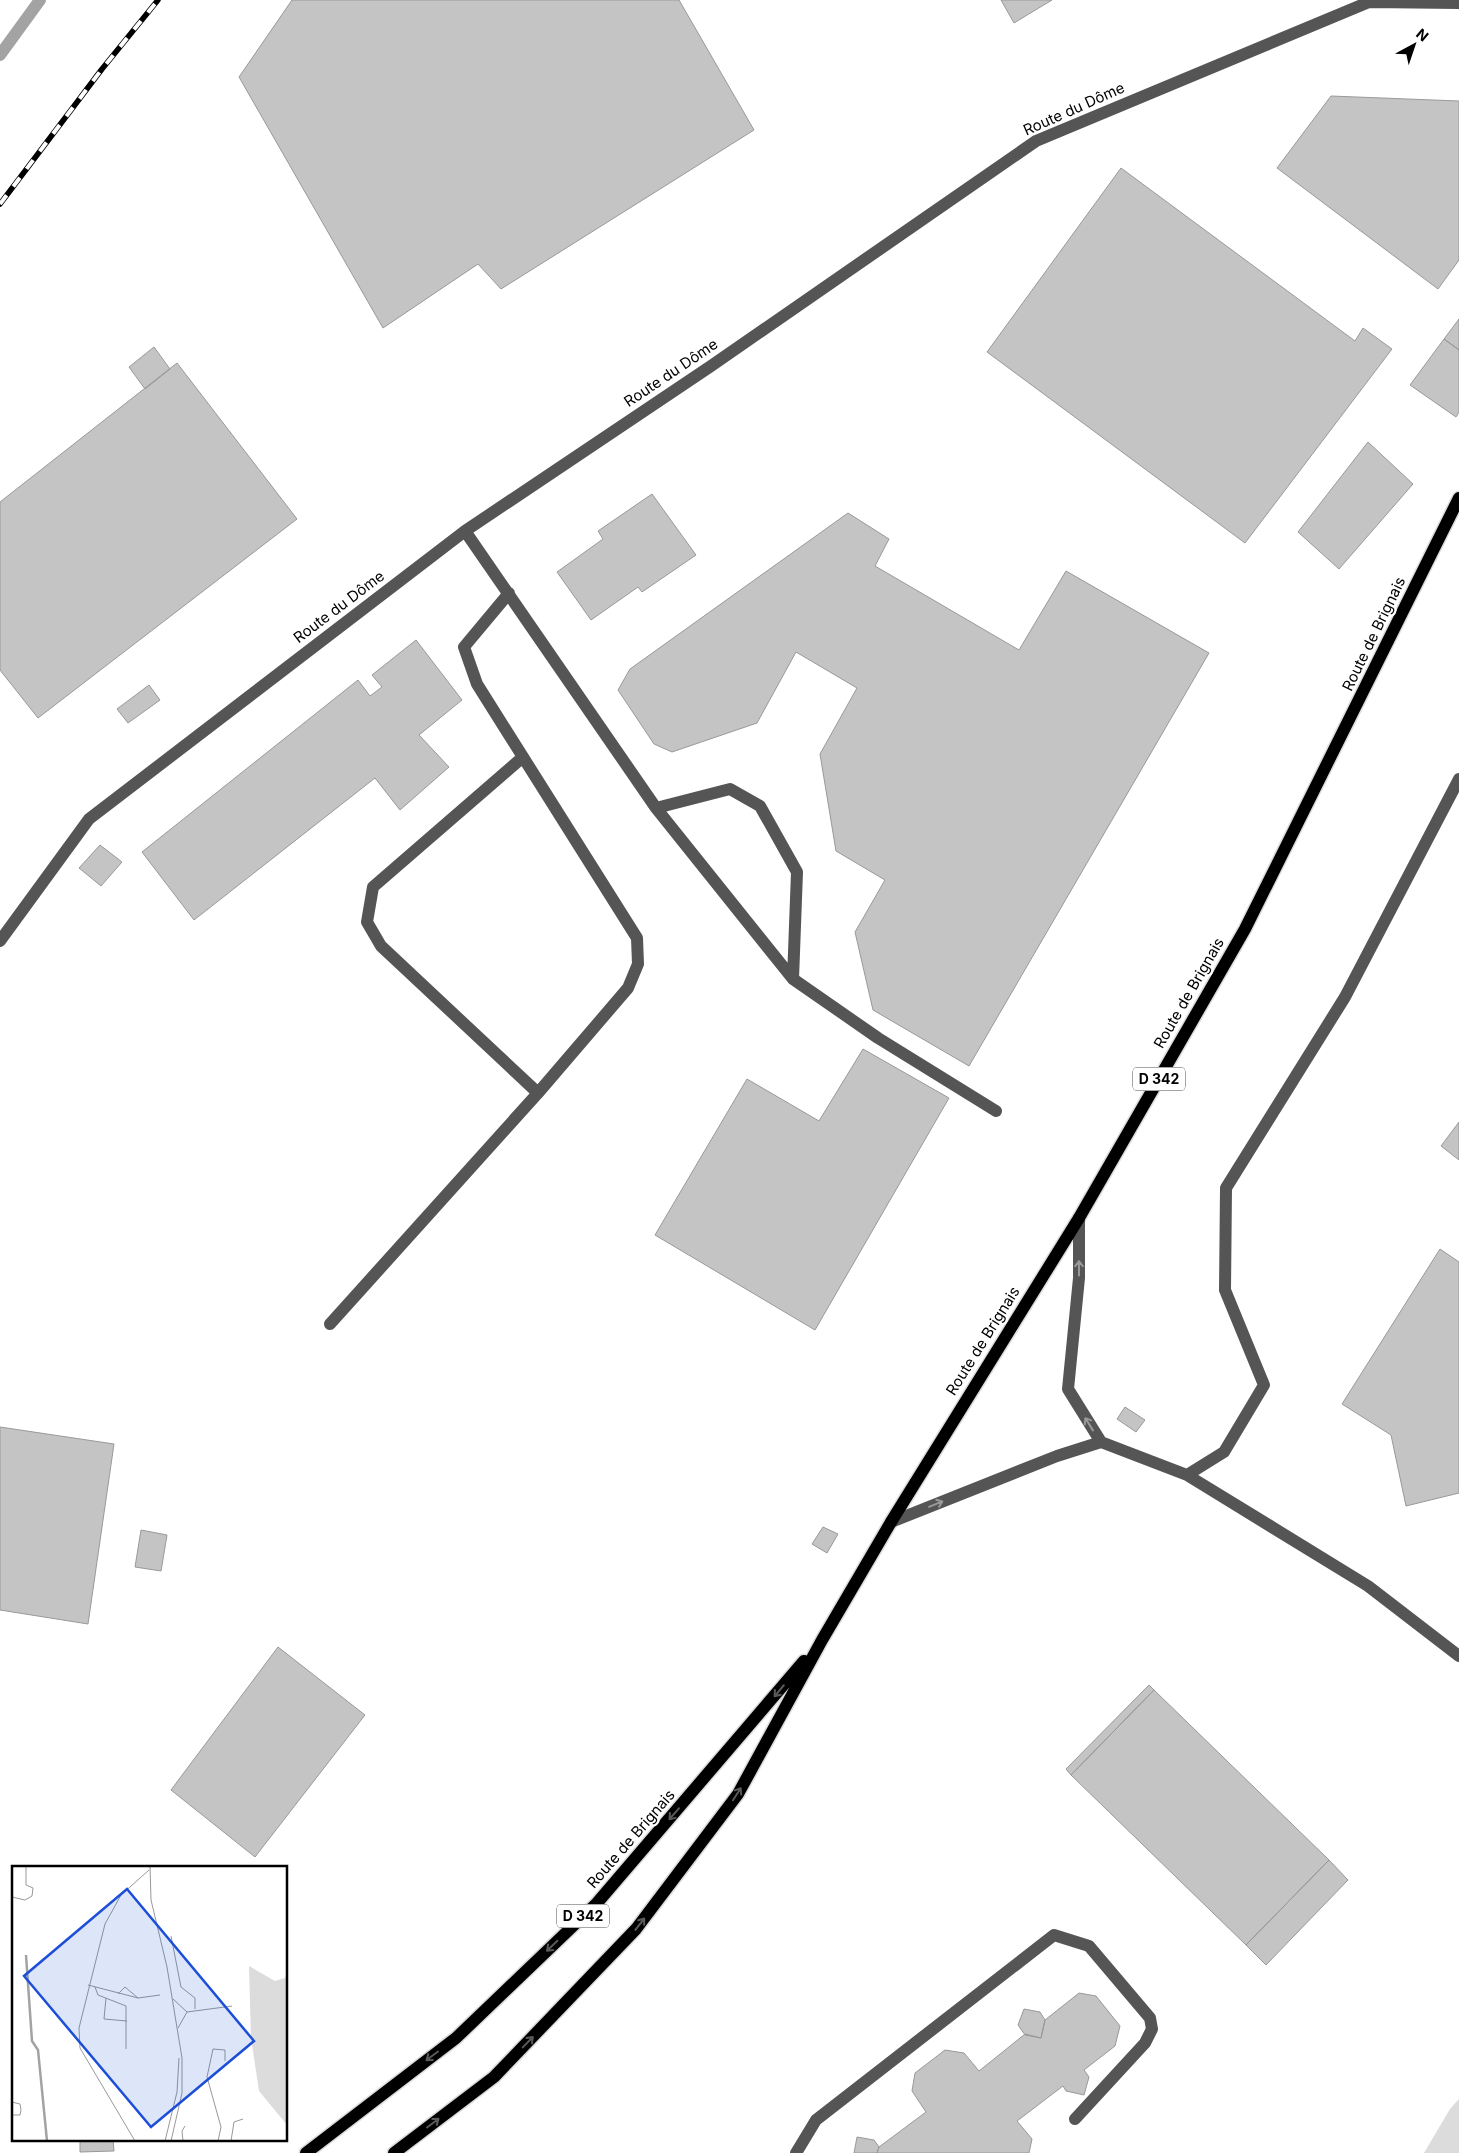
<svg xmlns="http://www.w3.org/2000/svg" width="1459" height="2153" viewBox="0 0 1459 2153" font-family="Inter,sans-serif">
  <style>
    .green { fill: #dcdcdc }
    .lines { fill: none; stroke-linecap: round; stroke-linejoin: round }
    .stream { stroke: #a3a3a3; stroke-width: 12 }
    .building { fill: #c4c4c4; stroke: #999 }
    .major-casing { stroke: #dbdbdb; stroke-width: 15 }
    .minor { stroke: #555; stroke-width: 12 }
    .major { stroke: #000; stroke-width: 12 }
    .rail-casing { stroke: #000; stroke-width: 5.5 }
    .rail { stroke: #fff; stroke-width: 4; stroke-dasharray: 11; stroke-linecap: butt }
    .oneway { stroke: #999 }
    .oneway2 { stroke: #595959 }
    .labels { text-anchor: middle; stroke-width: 4.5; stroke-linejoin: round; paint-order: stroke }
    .shield { fill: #fff; stroke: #4c4c4c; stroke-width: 1 }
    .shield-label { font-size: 14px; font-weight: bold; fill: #000 }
    .street-label { font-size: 15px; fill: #000; stroke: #fff }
    .inset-river { fill: none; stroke: #a3a3a3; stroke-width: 2.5 }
    .inset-road { fill: none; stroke: #999; stroke-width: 1 }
    .view { fill: #1d4ed8; fill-opacity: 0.15; stroke: #1d4ed8; stroke-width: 2.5 }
    .inset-edge { fill: none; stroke: #000; stroke-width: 2.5 }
  </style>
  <rect width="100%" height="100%" fill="#fff"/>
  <path class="green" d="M1459,2099V2153H1424L1450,2109Z"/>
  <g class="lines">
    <path class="stream" d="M0,55L40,0"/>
  </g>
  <path class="building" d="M292,0H679L754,130L501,289L478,264L383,328L239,77Z
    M1001,0H1052L1014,23Z
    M1331,96L1459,101V260L1438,289L1277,168Z
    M1121,168L1355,341L1363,328L1392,349L1245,543L987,352Z
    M1459,319V350L1444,339Z
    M1444,339L1459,350V412L1456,417L1410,385Z
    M154,347L170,369L145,389L129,367Z
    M177,363L297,519L38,718L0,670V502Z
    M1368,442L1413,484L1339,569L1298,532Z
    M652,494L696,555L642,592L638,587L591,620L557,572L603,539L598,531Z
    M848,513L889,539L875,566L1019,650L1066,571L1209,653L969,1066L873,1010L855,932L885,880L836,851L820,754L857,688L796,652L757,723L672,752L654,744L618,690L630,669Z
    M416,640L462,700L419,735L449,767L400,810L375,778L194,920L142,852L358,680L370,696L382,687L372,675Z
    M149,685L160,700L128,723L117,709Z
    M100,845L122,862L101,886L79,868Z
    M863,1049L949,1098L815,1330L655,1235L747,1079L819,1121Z
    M1459,1122V1160L1441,1146Z
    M1440,1249L1459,1262V1493L1406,1506L1391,1435L1342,1404Z
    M1125,1407L1145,1420L1136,1432L1117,1419Z
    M0,1427L114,1444L88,1624L0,1610Z
    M823,1527L838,1534L827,1553L812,1544Z
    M141,1530L167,1535L161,1571L135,1567Z
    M278,1647L365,1715L255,1857L171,1790Z
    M1149,1685L1154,1690L1071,1775L1066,1769Z
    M1154,1690L1329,1860L1246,1945L1071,1775Z
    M1329,1860L1348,1880L1266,1965L1246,1945Z
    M1079,1993L1096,1996L1120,2026L1115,2046L1084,2070L1089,2077L1084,2095L1066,2091L1063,2086L1017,2121L1032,2139L1029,2153H877L879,2147L926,2112L912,2091L915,2073L945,2050L964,2053L979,2071L1025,2034L1041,2038L1045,2020Z
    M1024,2009L1040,2012L1045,2020L1041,2038L1025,2035L1018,2025Z
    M857,2137L874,2140L879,2147L877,2153H854Z
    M80,2139H113L114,2151L80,2152Z"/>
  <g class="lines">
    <g class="major-casing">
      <path id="major" d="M306,2153L456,2038L597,1903L804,1661
        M394,2153L494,2077L636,1929L738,1794L822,1640L891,1522L1079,1218L1245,929L1459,498"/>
    </g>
    <path class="minor" d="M465,531L656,808L793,979L878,1038L996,1111
      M523,757L373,887L367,922L381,946L538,1093
      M656,808L730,789L760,806L797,872L793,979
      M0,941L89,819L465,531L711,366L1036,141L1369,2L1459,3
      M330,1324L538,1093L628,988L638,964L637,938L477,684L464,647L509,593
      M1101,1442L1187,1475L1368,1586L1459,1656
      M1187,1475L1224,1452L1264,1385L1225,1290L1226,1188L1345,997L1459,779
      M891,1522L1057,1456L1101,1442L1068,1389L1079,1278V1218
      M796,2153L816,2120L1054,1935L1089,1946L1150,2018L1152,2029L1145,2043L1075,2119"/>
    <use href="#major" class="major"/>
    <g class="rail-casing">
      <path id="rail" d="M0,204L102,69L158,0"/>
    </g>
    <use href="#rail" class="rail"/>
  </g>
  <defs><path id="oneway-shaft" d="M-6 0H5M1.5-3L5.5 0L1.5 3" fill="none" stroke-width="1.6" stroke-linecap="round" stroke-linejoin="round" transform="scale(1.25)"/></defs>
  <g class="oneway">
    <use href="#oneway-shaft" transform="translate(1079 1268) rotate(-90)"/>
    <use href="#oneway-shaft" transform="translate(1089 1424) rotate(-122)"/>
    <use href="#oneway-shaft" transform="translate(936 1504) rotate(-22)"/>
  </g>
  <g class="oneway2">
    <use href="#oneway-shaft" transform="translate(779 1691) rotate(130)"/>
    <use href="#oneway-shaft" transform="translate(737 1794) rotate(-57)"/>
    <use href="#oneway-shaft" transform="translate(674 1814) rotate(131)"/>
    <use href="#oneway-shaft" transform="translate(640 1924) rotate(-52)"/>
    <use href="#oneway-shaft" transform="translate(552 1946) rotate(136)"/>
    <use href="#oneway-shaft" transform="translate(528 2042) rotate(-46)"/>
    <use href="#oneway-shaft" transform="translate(432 2056) rotate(143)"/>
    <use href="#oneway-shaft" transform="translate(433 2123) rotate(-37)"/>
  </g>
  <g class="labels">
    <g class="shield">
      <rect x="1133" y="1067.5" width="52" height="23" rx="4"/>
      <rect x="557" y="1904.5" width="52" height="23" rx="4"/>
    </g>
    <g class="shield-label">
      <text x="1159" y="1084">D 342</text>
      <text x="583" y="1921">D 342</text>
    </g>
    <g class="street-label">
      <text transform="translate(1074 109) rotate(-24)" y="5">Route du Dôme</text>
      <text transform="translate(671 373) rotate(-34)" y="5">Route du Dôme</text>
      <text transform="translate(339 607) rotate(-37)" y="5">Route du Dôme</text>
      <text transform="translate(1374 634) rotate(-64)" y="5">Route de Brignais</text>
      <text transform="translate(1189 993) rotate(-60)" y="5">Route de Brignais</text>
      <text transform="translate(983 1341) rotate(-58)" y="5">Route de Brignais</text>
      <text transform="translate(631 1839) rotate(-49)" y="5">Route de Brignais</text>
    </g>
  </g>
  <g transform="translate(12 1866)">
    <rect width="275" height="275" fill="#fff"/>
    <path d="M237,100L263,115L273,112L275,107V259L247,225L239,172Z" fill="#dcdcdc"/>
    <path class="inset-river" d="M14,89L20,175L26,184L35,275"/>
    <path class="inset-road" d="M138,0L139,34L155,101L170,192V227L159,275M0,31L13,34L20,30L21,22L14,19V0M159,70L169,121L183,132V143M76,119L126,132L148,129M83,121L86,129L114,140V183M106,128L113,121L126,132M94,132L92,153L115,155M161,133L175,146L166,162M175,146L220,140M0,236L8,238L9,244L8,249H0M123,275L68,182L67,162L93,58L109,29L137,4M153,275L165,226L167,192M171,275L170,265L173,260M206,275L209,261L195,211L201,183L213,184V195M219,275L222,256L231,253"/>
    <path class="view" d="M115,23L242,175L139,261L12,110Z"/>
    <rect width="275" height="275" class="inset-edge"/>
  </g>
  <g transform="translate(1414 45) rotate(40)" stroke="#ffffff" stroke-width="4" paint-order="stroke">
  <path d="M0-4L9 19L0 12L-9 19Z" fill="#000000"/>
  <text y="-8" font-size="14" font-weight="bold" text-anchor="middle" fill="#000000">N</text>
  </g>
</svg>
